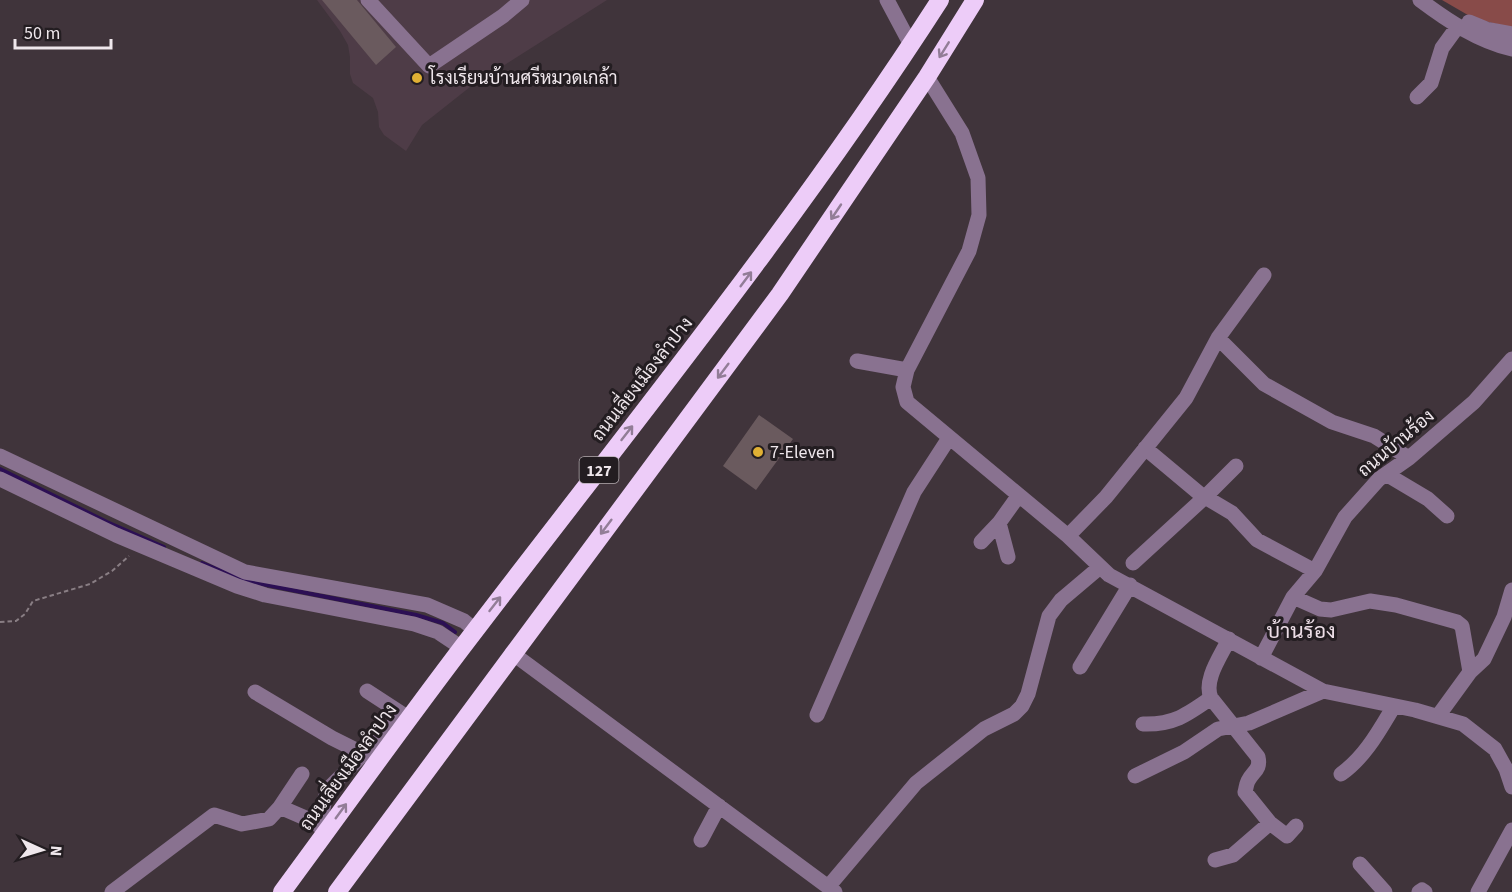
<svg xmlns="http://www.w3.org/2000/svg" width="1512" height="892" viewBox="0 0 1512 892" font-family="'Source Sans 3',Sarabun,sans-serif">
  <style>
    .built { fill: #4e3c47 }
    .green { fill: #884b49 }
    .lines { fill: none; stroke-linecap: round; stroke-linejoin: round }
    .stream { stroke: #2c0f54; stroke-width: 4 }
    .building { fill: #6a5a5e }
    .path { stroke: #897e84; stroke-width: 2; stroke-dasharray: 4.5 3; stroke-linecap: butt }
    .minor { stroke: #897290; stroke-width: 15 }
    .highway { stroke: #edccf8; stroke-width: 18 }
    .oneway { stroke: #927d97 }
    .poi-dot { fill: #e0b034; stroke: #231d21; stroke-width: 2 }
    .labels { text-anchor: middle; stroke-width: 6; stroke-linejoin: round; paint-order: stroke }
    .shield { fill: #231d21; stroke: #b2aaaf; stroke-width: 1.5 }
    .shield-label { font-size: 16px; font-weight: bold; fill: #efe7ec }
    .poi-label { font-size: 18px; fill: #efe7ec; stroke: #231d21; text-anchor: start }
    .street-label { font-size: 18px; fill: #efe7ec; stroke: #231d21 }
    .quarter-label { font-size: 21px; fill: #eddee7; stroke: #231d21 }
  </style>
  <rect width="100%" height="100%" fill="#40343b"/>
  <path class="built" d="M317,0H607L470,87L422,125L406,151L384,135L379,127L378,112L373,98L353,83L350,74V57L348,45L340,31Z"/>
  <path class="green" d="M1442,0H1512V28L1473,18Z"/>
  <g class="lines">
    <path class="stream" d="M0,469L107,522L164,547
      M202,563L247,581L416,615L443,623L455,632"/>
  </g>
  <path class="building" d="M322,0H357L396,47L376,65Z
    M759,415L793,439L756,490L723,466Z"/>
  <g class="lines">
    <path class="path" d="M0,622L16,621L25,614L33,601L90,584L112,571L129,556"/>
    <path class="minor" d="M368,0L429,66L503,16L522,0
      M887,0L911,45
      M1420,0C1448,21 1478,41 1512,49
      M1469,22L1486,29L1512,34
      M927,77L962,133L978,178L979,215L969,251L907,370L903,387L907,402L1068,536L1109,575L1323,691L1415,710L1463,724L1495,749L1506,769L1512,787
      M1417,97L1431,83L1442,48L1458,26
      M1218,338L1264,384L1332,422L1374,436L1409,458
      M857,361L907,370
      M1145,448L1200,494L1232,513L1257,540L1315,571
      M0,456L245,572L427,605L464,621L475,630
      M1386,474L1428,499L1447,516
      M0,479L116,535L237,586L265,595L414,624L438,632L462,648
      M1068,536L1106,497L1186,398L1218,338L1264,275
      M981,542L999,523
      M1008,557L999,523L1019,495
      M1133,563L1205,497L1236,466
      M1293,597L1320,609L1331,610L1370,601L1396,605L1457,622L1462,626L1470,672
      M512,653L835,892
      M1261,658L1293,597L1315,571L1345,517L1379,479L1409,458L1474,402L1512,359
      M1080,667L1130,585
      M367,691L410,719
      M255,692L332,738L370,757
      M817,715L914,492L949,438
      M1438,716L1470,672L1484,659L1504,617L1512,590
      M1143,724C1173,725 1187,715 1211,698
      M302,774L280,807L310,820L327,831
      M1341,774C1365,757 1379,731 1394,706
      M1135,776L1184,752L1218,729L1249,723L1323,691
      M1270,823L1287,836L1296,826
      M320,826L325,798L330,787L403,715
      M701,840L719,806
      M1215,860L1233,855L1270,823L1245,792C1246,789 1246,785 1248,781C1253,771 1261,770 1258,757L1211,698C1203,680 1221,656 1229,639
      M1360,864L1385,892
      M828,887L916,783L984,729L1014,714L1022,706L1028,694L1049,616L1061,600L1100,567
      M112,892L214,815L242,824L269,819L280,807
      M1419,892L1422,890L1425,892
      M1478,892L1512,830"/>
    <path class="highway" d="M282,892C347,804 410,715 477,628C635,421 799,219 940,0
      M337,892L780,294L927,77L975,0"/>
  </g>
  <defs><path id="oneway-shaft" d="M-6 0H5M1.5-3L5.5 0L1.5 3" fill="none" stroke-width="1.6" stroke-linecap="round" stroke-linejoin="round" transform="scale(1.5)"/></defs>
  <g class="oneway">
    <use href="#oneway-shaft" transform="translate(944 50) rotate(122)"/>
    <use href="#oneway-shaft" transform="translate(836 212) rotate(124)"/>
    <use href="#oneway-shaft" transform="translate(746 279) rotate(-53)"/>
    <use href="#oneway-shaft" transform="translate(723 371) rotate(127)"/>
    <use href="#oneway-shaft" transform="translate(627 433) rotate(-52)"/>
    <use href="#oneway-shaft" transform="translate(606 527) rotate(127)"/>
    <use href="#oneway-shaft" transform="translate(495 604) rotate(-52)"/>
    <use href="#oneway-shaft" transform="translate(341 811) rotate(-54)"/>
  </g>
  <g class="poi-dot">
    <circle cx="417" cy="78" r="6"/>
    <circle cx="758" cy="452" r="6"/>
  </g>
  <g class="labels">
    <rect class="shield" x="579.5" y="457" width="39" height="26" rx="4.5"/>
    <g class="shield-label">
      <text x="599" y="476">127</text>
    </g>
    <g class="poi-label">
      <text x="429" y="84">โรงเรียนบ้านศรีหมวดเกล้า</text>
      <text x="770" y="458">7-Eleven</text>
    </g>
    <g class="street-label">
      <text transform="translate(642 379) rotate(-52)" y="6">ถนนเลี่ยงเมืองลำปาง</text>
      <text transform="translate(1396 443) rotate(-40)" y="6">ถนนบ้านร้อง</text>
      <text transform="translate(348 767) rotate(-54)" y="6">ถนนเลี่ยงเมืองลำปาง</text>
    </g>
    <g class="quarter-label">
      <text x="1301" y="638">บ้านร้อง</text>
    </g>
  </g>
  <g transform="translate(42 850) rotate(94)" stroke="#231d21" stroke-width="4.5" paint-order="stroke">
  <path d="M0-4.5L10 22L0 15L-10 22Z" fill="#efe7ec"/>
  <text y="-9" font-size="16" font-weight="bold" text-anchor="middle" fill="#efe7ec">N</text>
  </g>
  <path d="M15 39v9h96v-9" fill="none" stroke="#efe7ec" stroke-width="3"/>
  <text x="24" y="39" font-size="18" fill="#efe7ec" stroke="#231d21" stroke-width="4.5" paint-order="stroke">50 m</text>
</svg>
